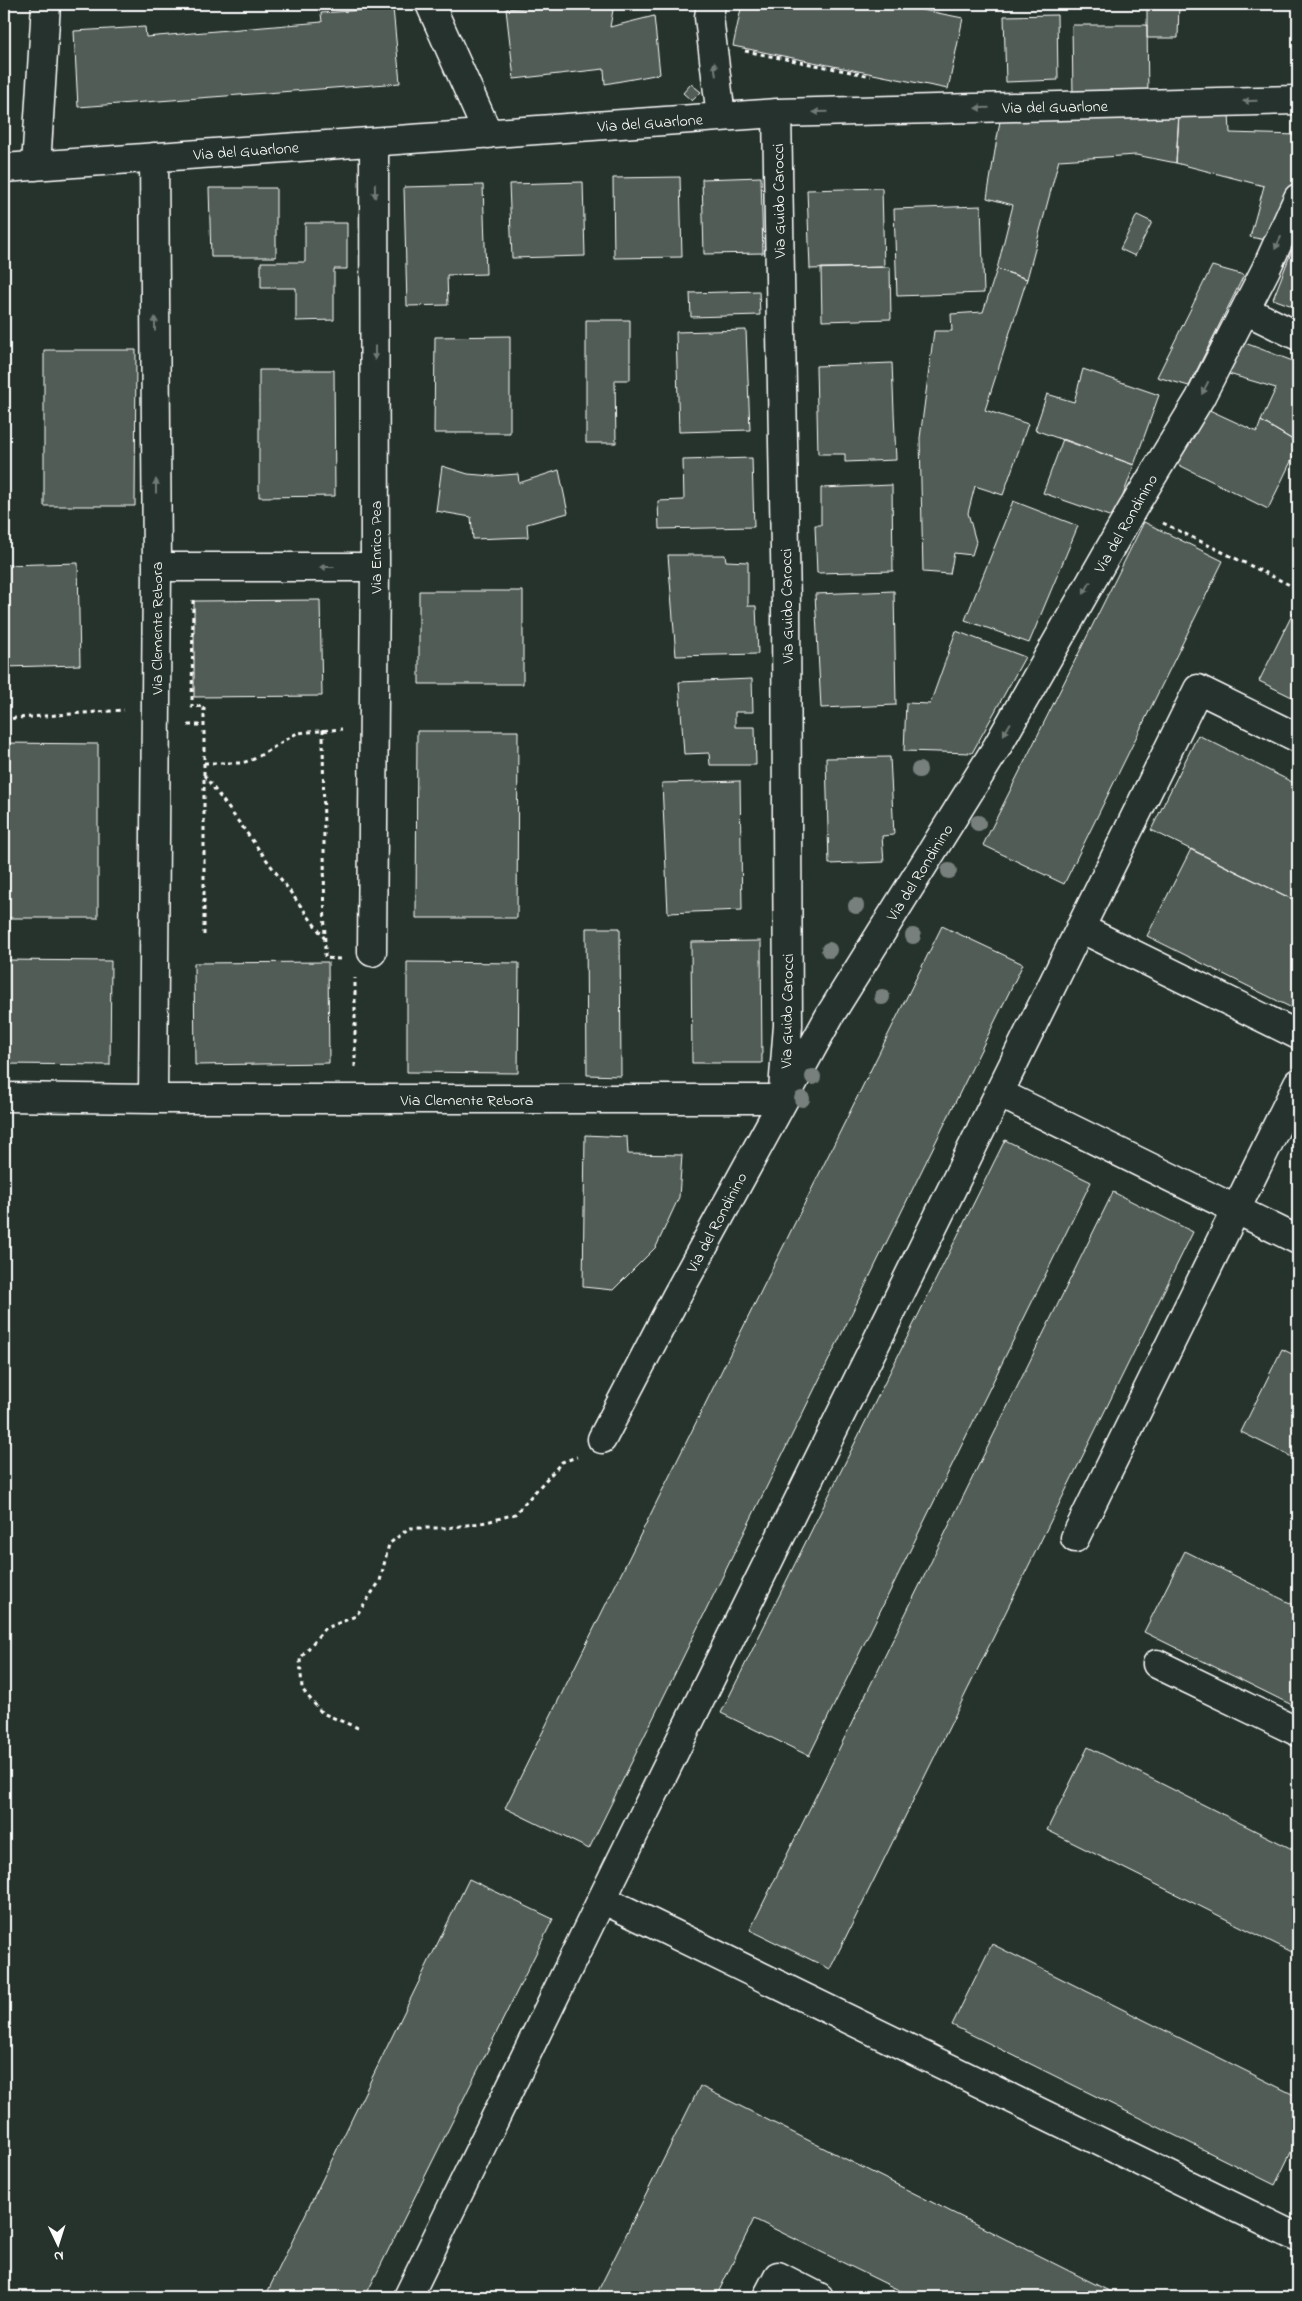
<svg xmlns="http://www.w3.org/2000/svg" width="1302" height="2301" viewBox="0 0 1302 2301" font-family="'Indie Flower',sans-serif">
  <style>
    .building { fill: #515c57; stroke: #fff }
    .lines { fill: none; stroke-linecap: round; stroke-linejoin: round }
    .minor-casing { stroke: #fff; stroke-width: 31 }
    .path { stroke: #fff; stroke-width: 3; stroke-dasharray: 4 4; stroke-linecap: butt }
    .minor { stroke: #26332d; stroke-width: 28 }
    .tree { fill: #78807d }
    .oneway { fill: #727a76 }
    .labels { text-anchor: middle; stroke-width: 4; stroke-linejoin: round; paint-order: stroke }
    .street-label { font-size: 16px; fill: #fff; stroke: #26332d }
  </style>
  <rect width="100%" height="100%" fill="#26332d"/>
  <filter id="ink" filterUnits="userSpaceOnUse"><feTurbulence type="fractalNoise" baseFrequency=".02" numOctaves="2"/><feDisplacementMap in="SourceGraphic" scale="10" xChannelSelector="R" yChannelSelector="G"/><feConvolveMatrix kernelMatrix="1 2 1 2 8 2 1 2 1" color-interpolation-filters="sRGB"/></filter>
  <g filter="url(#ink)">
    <path class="building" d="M566,4H614L610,27L654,16L660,74L605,84L604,69L514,79L506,9Z
      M742,4H892L963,18L948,89L733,46Z
      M1147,4H1179L1178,38H1147Z
      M393,8L400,83L78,107L74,31L145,27L146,37L322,22L321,13Z
      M1057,15L1058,80L1006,82L1004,16Z
      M1072,25H1147L1148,97L1073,95Z
      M691,84L701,92L692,101L683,93Z
      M1229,113L1230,133L1298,135V184L1271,241L1250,237L1264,186L1176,163L1179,114Z
      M1179,114L1176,163L1136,155L1059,160L1027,279L997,269L1013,205L987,198L1000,121Z
      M680,177L682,257L614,258L613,178Z
      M761,177L763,253L704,254L702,179Z
      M583,182L585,256L512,258L509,184Z
      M483,185L486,274L447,275L448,305L407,306L404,187Z
      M209,188H276V257H211Z
      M882,188L884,267L810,269L807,190Z
      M981,206L984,293L897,296L894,209Z
      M1137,215L1152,222L1135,256L1120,249Z
      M305,223H347V269H334V320L296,321V288H261V262H305Z
      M1296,240L1298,241V308L1273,299Z
      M1212,266L1244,275L1189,386L1157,377Z
      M890,267L891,319L822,321L821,268Z
      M997,269L1027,279L985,410L1028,424L1003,495L975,486L968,513L976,542L972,555L954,553L950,574L923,572L920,438L934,331H952L951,314L983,312Z
      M759,291L760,315L691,317L690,293Z
      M586,320H630V380H615L616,443H586Z
      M746,330L750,430L679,432L676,332Z
      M510,336V433H434L435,337Z
      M1237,340L1298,363V443L1261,421L1276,388L1222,372Z
      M44,350H136L135,506H44Z
      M892,363L896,460L845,462V454H818L816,366Z
      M1083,369L1159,395L1134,465L1035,430L1047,394L1074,402Z
      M259,370H334L335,496L259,497Z
      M1205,408L1257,432L1261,421L1298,443V447L1268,509L1177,464Z
      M1063,439L1134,465L1115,518L1043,493Z
      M752,458L754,527L659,529L658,501L684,500L683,460Z
      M442,466L468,474L492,476L518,474L519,483L559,470L568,513L527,524L528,537L473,539L471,517L436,511Z
      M892,485L893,571L817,573L815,525H821V488Z
      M1013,501L1078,526L1029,643L965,620Z
      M1144,522L1223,561L1064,884L983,845Z
      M668,555H725L726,561L748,562V606H756L758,654L676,656Z
      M78,563L80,665L4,667V565Z
      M419,591H523V684H419Z
      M894,591L896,705L821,708L815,594Z
      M320,600L322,696L194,697V601Z
      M1298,603V700L1259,681Z
      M956,631L1025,657L972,753L904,751L906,703L930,704Z
      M752,679L753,712H735V727H755L756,765H710L709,753L684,754L679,682Z
      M417,731H518L517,918H416Z
      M1198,735L1298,785V902L1151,830Z
      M4,743L98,744V918H4Z
      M890,757L894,835L882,836L884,862L829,864L826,758Z
      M740,781L742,910L668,913L662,783Z
      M1191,849L1298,902V1011L1147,936Z
      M942,926L1023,964L589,1849L505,1808Z
      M586,928H620L621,1076L587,1075Z
      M761,941L762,1063H692L691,942Z
      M4,960L111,961L110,1065L4,1064Z
      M328,962L329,1063L195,1065L194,963Z
      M407,962L519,963L518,1073L407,1072Z
      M585,1135L627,1137L628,1154L682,1155L679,1197L656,1247L613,1290L583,1287Z
      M1005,1140L1091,1182L809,1756L721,1713Z
      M1113,1192L1193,1232L830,1969L750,1930Z
      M1282,1349L1298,1357V1460L1241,1432Z
      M1185,1551L1298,1607V1708L1144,1632Z
      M1088,1747L1298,1852V1955L1047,1830Z
      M469,1879L553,1919L365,2297H265Z
      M992,1944L1298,2097V2138L1275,2185L952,2025Z
      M700,2086L1121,2297H913L754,2219L716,2297H595Z"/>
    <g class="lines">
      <g class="minor-casing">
        <path id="minor" d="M430,4L488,134
          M711,4L709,17L721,117
          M777,113L786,605L788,1025L783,1090
          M36,166L46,4
          M4,168L777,113L1298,100
          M1245,310L1298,336
          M157,567H375
          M1298,738L1198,689L602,1899L1298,2238
          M1080,928L1298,1035
          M372,952L375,567L374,142
          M999,1093L1298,1240
          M4,1097L153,1099L157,567L154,157
          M153,1099H782
          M602,1439L676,1297L830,1015L997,747L1133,508L1200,398L1266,269L1298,198
          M1075,1538L1298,1083
          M1157,1664L1298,1732
          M408,2297L602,1899
          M767,2297L778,2276L819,2297"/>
      </g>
      <path class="path" d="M745,51L871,76
        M1163,523L1298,589
        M193,600L192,707L204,706V935
        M4,719L124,710
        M188,725H204
        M323,729L325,958L340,959
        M204,763H242L254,759L297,733L342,729
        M204,775L325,939
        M355,1067V978
        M358,1728L322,1713L302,1689L300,1659L324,1629L356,1616L380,1581L389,1544L409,1528H447L487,1522L515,1514L562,1462L577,1457"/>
      <use href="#minor" class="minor"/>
    </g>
    <g class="tree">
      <circle cx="919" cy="770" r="8"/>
      <circle cx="978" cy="823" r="8"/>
      <circle cx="949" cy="871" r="8"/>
      <circle cx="856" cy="906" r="8"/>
      <circle cx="913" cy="936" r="8"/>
      <circle cx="829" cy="950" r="8"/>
      <circle cx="882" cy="997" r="8"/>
      <circle cx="813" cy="1077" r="8"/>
      <circle cx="802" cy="1099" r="8"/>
    </g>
    <defs><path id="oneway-solid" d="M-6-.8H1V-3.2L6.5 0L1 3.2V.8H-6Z" transform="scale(1.25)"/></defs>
    <g class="oneway">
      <use href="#oneway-solid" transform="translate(715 69) rotate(-97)"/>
      <use href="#oneway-solid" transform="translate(1250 101) rotate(179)"/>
      <use href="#oneway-solid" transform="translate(982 108) rotate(179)"/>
      <use href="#oneway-solid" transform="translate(820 112) rotate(179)"/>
      <use href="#oneway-solid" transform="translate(375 191) rotate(89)"/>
      <use href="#oneway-solid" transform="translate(1278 243) rotate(115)"/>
      <use href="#oneway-solid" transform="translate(155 324) rotate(-90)"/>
      <use href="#oneway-solid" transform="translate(375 353) rotate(90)"/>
      <use href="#oneway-solid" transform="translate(1205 388) rotate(117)"/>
      <use href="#oneway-solid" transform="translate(156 486) rotate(-90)"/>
      <use href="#oneway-solid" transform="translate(327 567) rotate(-180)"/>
      <use href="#oneway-solid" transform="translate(1087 588) rotate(120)"/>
      <use href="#oneway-solid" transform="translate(1007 729) rotate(120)"/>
    </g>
  </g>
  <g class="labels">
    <g class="street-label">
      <text transform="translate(1055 106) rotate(-1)" y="6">Via del Guarlone</text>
      <text transform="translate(650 122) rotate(-4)" y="6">Via del Guarlone</text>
      <text transform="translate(246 150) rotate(-4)" y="6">Via del Guarlone</text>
      <text transform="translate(778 201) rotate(-91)" y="6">Via Guido Carocci</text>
      <text transform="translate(1125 523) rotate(-60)" y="6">Via del Rondinino</text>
      <text transform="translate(375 547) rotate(-90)" y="6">Via Enrico Pea</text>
      <text transform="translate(786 606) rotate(-91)" y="6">Via Guido Carocci</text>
      <text transform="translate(156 628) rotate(-90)" y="6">Via Clemente Rebora</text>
      <text transform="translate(919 872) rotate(-58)" y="6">Via del Rondinino</text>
      <text transform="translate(786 1011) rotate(-89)" y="6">Via Guido Carocci</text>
      <text x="467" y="1105">Via Clemente Rebora</text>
      <text transform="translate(716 1222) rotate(-62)" y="6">Via del Rondinino</text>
    </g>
  </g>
  <rect width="1302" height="2301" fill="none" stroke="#26332d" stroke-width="20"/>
  <rect x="10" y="10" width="1282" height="2281" fill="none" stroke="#fff" stroke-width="2" filter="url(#ink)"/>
  <g transform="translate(58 2244) rotate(176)" stroke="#26332d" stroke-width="4" paint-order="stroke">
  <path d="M0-4L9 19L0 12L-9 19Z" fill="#ffffff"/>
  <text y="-8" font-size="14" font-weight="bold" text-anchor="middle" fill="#ffffff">N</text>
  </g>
</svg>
